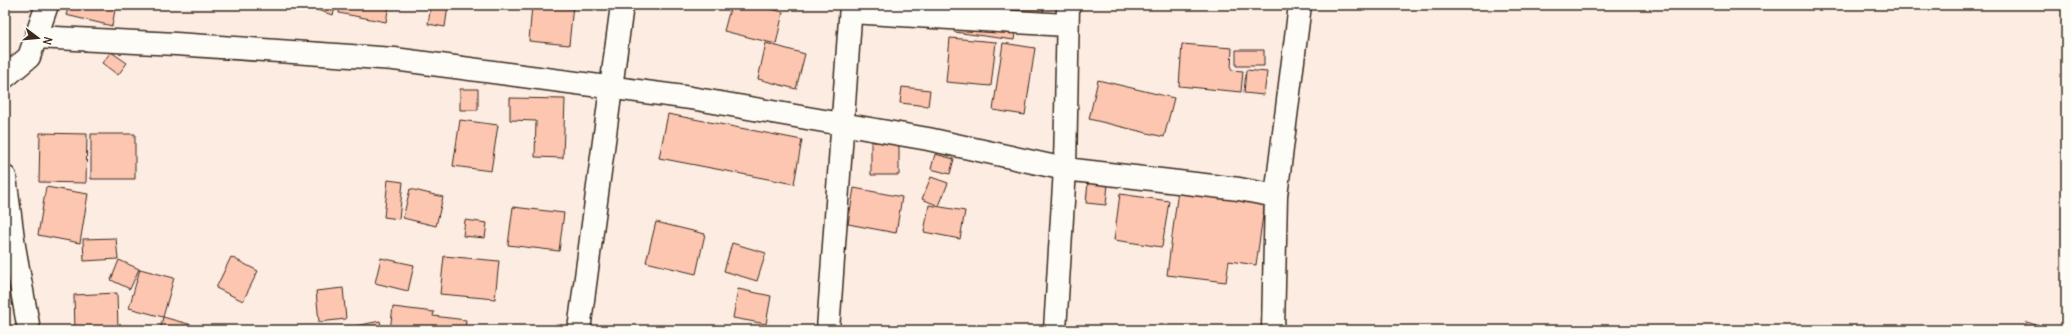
<svg xmlns="http://www.w3.org/2000/svg" width="2071" height="335" viewBox="0 0 2071 335" font-family="Delius,sans-serif">
  <style>
    .building { fill: #fdc6b0; stroke: #3b2a1e }
    .lines { fill: none; stroke-linecap: round; stroke-linejoin: round }
    .minor-casing { stroke: #3b2a1e; stroke-width: 25 }
    .minor { stroke: #fdfcf7; stroke-width: 22 }
  </style>
  <rect width="100%" height="100%" fill="#fdece2"/>
  <filter id="ink" filterUnits="userSpaceOnUse"><feTurbulence type="fractalNoise" baseFrequency=".025" numOctaves="2"/><feDisplacementMap in="SourceGraphic" scale="8" xChannelSelector="R" yChannelSelector="G"/><feConvolveMatrix kernelMatrix="1 2 1 2 8 2 1 2 1" color-interpolation-filters="sRGB"/></filter>
  <g filter="url(#ink)">
    <path class="building" d="M69,5H116L112,26L66,15Z
      M301,5H336L333,15Z
      M340,5H389L386,22L339,13Z
      M431,5L448,6L445,27L428,24Z
      M532,5H573L569,45L529,41Z
      M731,5H754L783,12L776,44L724,31Z
      M958,5H1044L1042,23L1017,19L1014,40L954,32Z
      M950,38L996,42L991,86L946,82Z
      M766,43L805,54L796,89L758,79Z
      M1003,43L1035,48L1025,115L993,110Z
      M1182,44L1232,48L1231,70L1243,71L1241,92L1179,86Z
      M1236,50H1264V66H1236Z
      M111,52L127,63L118,75L102,63Z
      M1246,70L1267,72L1264,95L1244,93Z
      M1098,80L1174,98L1164,137L1089,119Z
      M902,87L930,90L928,106L900,103Z
      M460,89H478V110H460Z
      M510,98L565,99L563,158L535,157L536,121L510,120Z
      M668,114L802,140L794,184L659,158Z
      M460,120L498,125L491,171L453,166Z
      M40,133L87,134L86,183L39,182Z
      M91,134H135V179H91Z
      M871,142H899V175H871Z
      M935,154L954,159L950,174L931,169Z
      M931,177L948,183L939,206L922,199Z
      M388,180L403,182L399,219L384,217Z
      M1088,182L1108,184L1106,205L1086,203Z
      M46,187L88,194L80,243L38,235Z
      M854,188L902,197L896,233L848,224Z
      M410,189L443,197L436,226L403,218Z
      M1178,190L1265,201L1256,265L1229,261L1226,282L1167,275Z
      M1120,194L1169,201L1162,247L1114,240Z
      M929,205L965,211L960,239L924,232Z
      M513,207L564,213L559,251L508,245Z
      M465,220L487,223L485,238L463,236Z
      M656,222L705,234L696,274L646,262Z
      M116,238L118,259L84,261L83,239Z
      M732,243L766,253L757,281L724,271Z
      M444,256L499,261L495,299L440,294Z
      M231,257L258,271L243,301L216,288Z
      M381,258L414,265L408,291L375,283Z
      M119,260L139,269L130,289L111,280Z
      M140,269L174,278L163,317L129,308Z
      M343,288L346,319L319,322L316,291Z
      M738,289L771,296L766,324L733,318Z
      M117,293L118,330H75L74,295Z
      M393,307L434,312L433,316L466,320L465,330H390Z
      M163,317L192,325L191,330H160Z
      M380,321L382,330H351V327Z
      M2027,322L2050,330H2024Z
      M125,325L150,330H125Z"/>
    <g class="lines">
      <g class="minor-casing">
        <path id="minor" d="M1068,5L1065,169L1239,189L1276,196
          M851,12L1066,25
          M36,37L176,44L394,59L691,98L928,139L1065,169L1055,330
          M5,77L29,57L47,5
          M5,177L14,246L29,330
          M579,330L622,5
          M828,330L851,5
          M1273,330L1276,196L1300,5"/>
      </g>
      <use href="#minor" class="minor"/>
    </g>
  </g>
  <rect width="2071" height="335" fill="none" stroke="#fdfcf7" stroke-width="20"/>
  <rect x="10" y="10" width="2051" height="315" fill="none" stroke="#3b2a1e" stroke-width="1.5" filter="url(#ink)"/>
  <g transform="translate(38 38) rotate(106)" stroke="#fdfcf7" stroke-width="3" paint-order="stroke">
  <path d="M0-3L7 15L0 10L-7 15Z" fill="#3b2a1e"/>
  <text y="-6" font-size="11" font-weight="bold" text-anchor="middle" fill="#3b2a1e">N</text>
  </g>
</svg>
